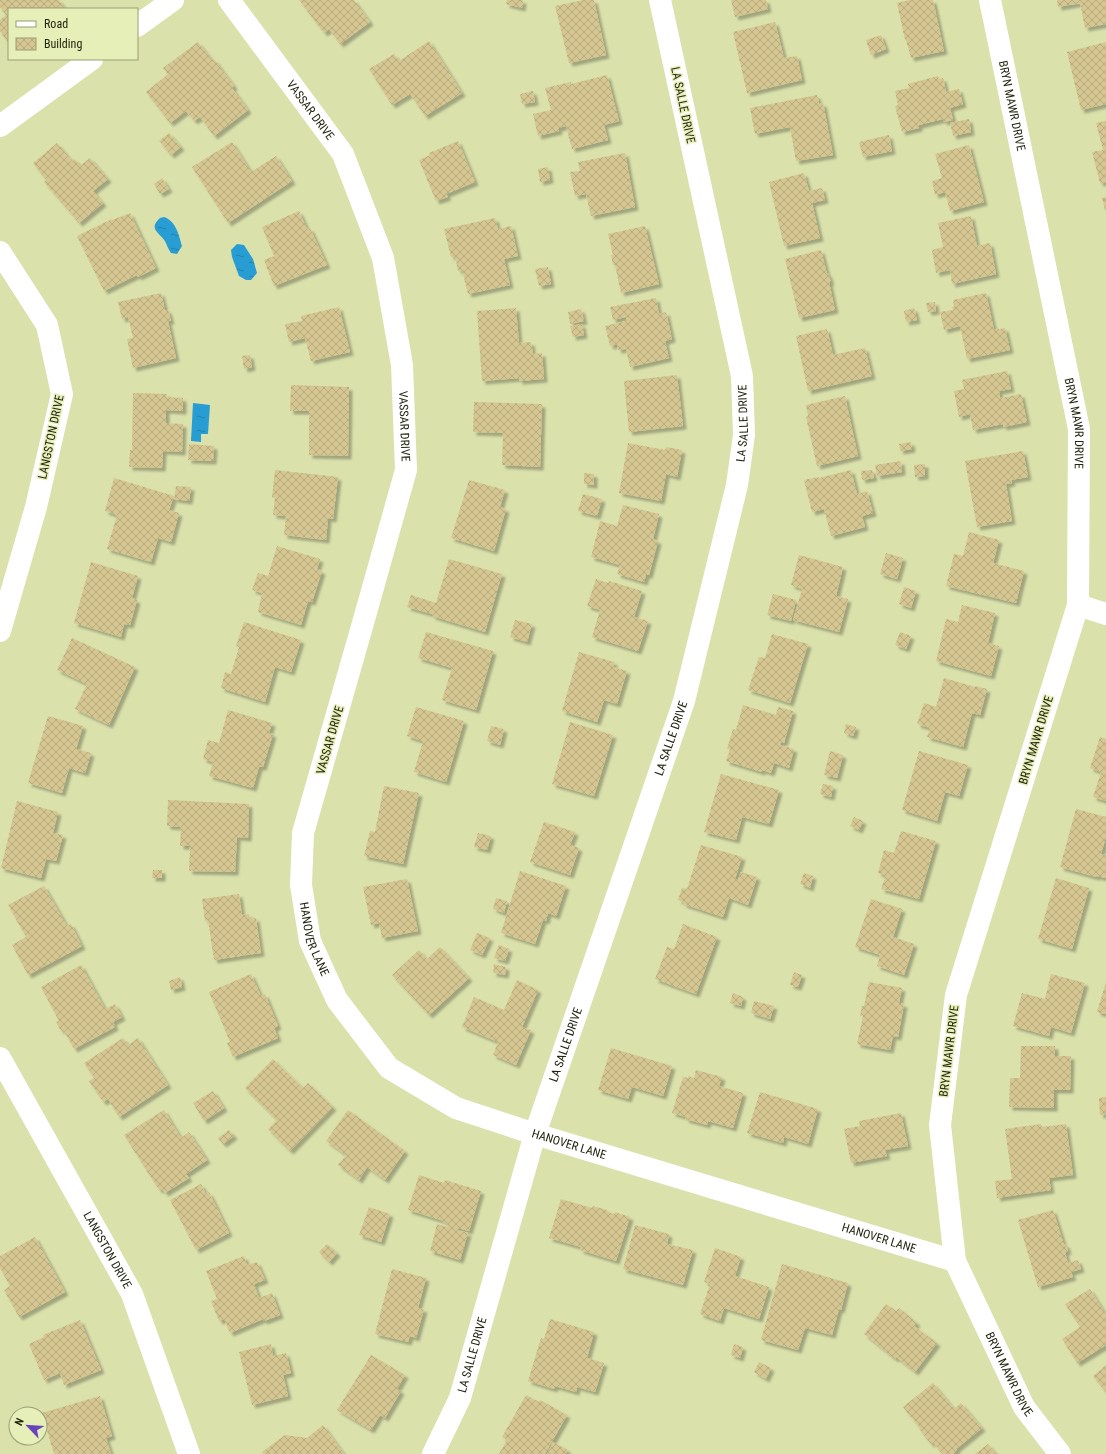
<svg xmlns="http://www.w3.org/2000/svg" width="1106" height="1454" viewBox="0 0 1106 1454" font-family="'Roboto Condensed',sans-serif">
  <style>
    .water { fill: url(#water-ripples) }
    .building { fill: url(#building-cross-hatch); filter: url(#shadow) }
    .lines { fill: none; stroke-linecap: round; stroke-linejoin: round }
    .minor { stroke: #fff; stroke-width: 22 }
    .labels { text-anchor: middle; stroke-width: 3; stroke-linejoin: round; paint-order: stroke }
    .street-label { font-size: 12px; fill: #232510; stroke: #e7efb8 }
  </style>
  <defs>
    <pattern id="water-ripples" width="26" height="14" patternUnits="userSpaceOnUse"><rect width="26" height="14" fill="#289dd3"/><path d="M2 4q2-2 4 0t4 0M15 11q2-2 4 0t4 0" fill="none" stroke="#2280aa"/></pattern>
    <pattern id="building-cross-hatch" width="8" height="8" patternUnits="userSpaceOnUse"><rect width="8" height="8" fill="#d6c792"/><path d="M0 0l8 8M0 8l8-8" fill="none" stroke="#b7ab7d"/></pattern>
    <filter id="shadow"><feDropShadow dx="3.5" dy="3.5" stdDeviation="1" flood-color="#0004"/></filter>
  </defs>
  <rect width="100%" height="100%" fill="#dae1ab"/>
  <path class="water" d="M164,217C176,221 179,235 182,246L177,254L171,253C168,249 167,245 165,241C159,232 148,229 160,218Z
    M237,244L244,245L253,259L257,273L251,280H246L239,276L232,257L231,250Z
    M193,403L210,405L208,434H201V442L191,441Z"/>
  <path class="building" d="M0,0H59L65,9H9V44L0,31V20L6,15L0,7Z
    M299,0H354L370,22L340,44L329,29L324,33Z
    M507,0H523L522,8L506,4Z
    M583,0H594L606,55L569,63L555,6Z
    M731,0H766L768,9L735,17Z
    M909,0H933L944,51L911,58L906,40H905L897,3Z
    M1057,0H1106V24L1085,28L1080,3L1058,7Z
    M775,22L784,58L797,56L802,80L747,93L733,32Z
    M881,35L886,49L871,55L866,40Z
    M429,41L462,93L425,116L410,94L392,105L369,69L394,54L399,61Z
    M198,42L212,60L214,59L234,86L232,88L248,110L214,136L200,117L194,121L186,111L170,123L146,92L168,74L163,68Z
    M1106,42V104L1081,110L1067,52Z
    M607,75L619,121L604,125L608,140L572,149L566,126L558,128L559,131L538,136L533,114L551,110L545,88L571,82V84Z
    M938,76L939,79L943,78L946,92L959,89L963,104L950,108L953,120L944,122L943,119L919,125V128L902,132L895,106L898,105L895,91L909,88L908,84Z
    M533,91L535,102L522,104L520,94Z
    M817,95L819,104L823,103L833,155L796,161L790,127L755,134L750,108Z
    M969,119L971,132L953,136L950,123Z
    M1106,121V182L1100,183L1092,152L1103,150L1096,123Z
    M169,133L181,147L171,155L159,141Z
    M889,135L892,151L863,157L859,142Z
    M458,141L475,182L446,194L448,197L436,201L419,160L430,155L429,153Z
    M232,142L251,172L276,156L292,181L228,223L192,167Z
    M57,143L72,161L75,159L80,166L90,158L108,179L93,191L103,203L79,223L44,182L46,180L33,163Z
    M969,145L984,202L950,211L945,192L935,195L932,181L942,178L935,154Z
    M625,153L635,207L591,216L586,194L575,196L570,172L580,171L578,162Z
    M548,167L550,180L540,182L538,169Z
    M804,173L809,191L822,188L825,200L812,203L820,238L784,246L769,182Z
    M162,178L169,189L160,194L154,184Z
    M1106,197V210H1105L1102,198Z
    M299,211L307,229L310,228L327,265L274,286L264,260L274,256L262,227Z
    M130,213L156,268L138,277L137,275L104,291L77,236L112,219V220Z
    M971,216L977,246L990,243L996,274L952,284L950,270L936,273L932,250L943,247L938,223Z
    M495,218L498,229L511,226L518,256L504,259L510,285L468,294L462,270L458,271L455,256L451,257L444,229Z
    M645,226L659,284L621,293L615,265H613L611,255H613L608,234Z
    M821,250L827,274L828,273L831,282H829L835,310L799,318L785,259Z
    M548,267L551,284L539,286L535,269Z
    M161,293L165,310H168L171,321H168L176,358L133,368L127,339L133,338L128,317L122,319L118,302Z
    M986,293L994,330L1005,328L1010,350L967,359L960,326L944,330L940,312L953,310L952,307H954L953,300Z
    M656,298L659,314L666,312L672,339L665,341L669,358L630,367L626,349L618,350L617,344L610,346L605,326L626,321V317L613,320L610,307Z
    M935,302L936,311L928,312L926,303Z
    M339,307L350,352L311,361L305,338L289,342L285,324L302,321L301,316Z
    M516,308L519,343L531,342L533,354L542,353L544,379L519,381V378L482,381L477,311Z
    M914,308L917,320L906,322L904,311Z
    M581,309L584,321L570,324L568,312Z
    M582,324L584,335L573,337L570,326Z
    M827,329L833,355L865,348L872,376L808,391L796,336Z
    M250,355L252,367L244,369L242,356Z
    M1007,371L1011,389L999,391L1000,398L1021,394L1027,422L1003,427V424L973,430L970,414L959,417L954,391L964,389L962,380Z
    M677,375L683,426L629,432L624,381Z
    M291,385L349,387L348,456L309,455V411H290Z
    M133,393L167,394L166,397L183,398V411L166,410V423L183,424L182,452L163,451L162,468L129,467L130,450H132Z
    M845,396L858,456L817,466L806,417L808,416L806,405Z
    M474,402L542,404L540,467L502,465L503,433L473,432Z
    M911,442L912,449L900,451L899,444Z
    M628,443L665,450L666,447L682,450L677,477L666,474L661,501L619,493Z
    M189,444L214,446L213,461L188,460Z
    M1023,451L1028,477L1011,480L1012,483L1006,484L1012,521L977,527L965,461Z
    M901,461L902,472L877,476L875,465Z
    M925,464V476L915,477L914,465Z
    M275,470L338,477L333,519L328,518L326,540L284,535L286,516L273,515L275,498L272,497Z
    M851,470L857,494L867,491L873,513L862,516L865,527L831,536L824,509L812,512L804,480L818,477L819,478Z
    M872,470L874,478L862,480L861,471Z
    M584,473L594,474V485L584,484Z
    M114,478L174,496L169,510L179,513L171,542L158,538L151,562L107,549L117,515L105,511Z
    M469,480L505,490L500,507L506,509L494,551L451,538Z
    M176,486L191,487L189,501L174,499Z
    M583,494L602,499L597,516L578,511Z
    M623,505L659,514L653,539L658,541L649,575H646L644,582L617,574L620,565L591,557L600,521L617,526Z
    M969,532L999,540L993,563L1024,571L1016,603L946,586L954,554L963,556Z
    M277,546L320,559L317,569L322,571L312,602L308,601L301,625L258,612L262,593L252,590L258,573L268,576Z
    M886,553L903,558L897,579L880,574Z
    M799,555L843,567L836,596L848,599L839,632L793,620L802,589L791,585Z
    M449,559L502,574L485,632L432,616V614L407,607L411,595L436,603Z
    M91,562L138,576L132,598L137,600L130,625L124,624L121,637L74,623Z
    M596,579L608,583L609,581L642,591L634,617L648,621L638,651L592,637L600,610L587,606Z
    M904,587L916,591L911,608L899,604Z
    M773,594L796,600L791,621L767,615Z
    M962,605L995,613L988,643L999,646L991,676L936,661L946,619L958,622Z
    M515,620L532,624L527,642L510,637Z
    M244,622L301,640L291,672L275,667L265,702L221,688L225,672L231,674L239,647L236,646Z
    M426,632L493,651L476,710L442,700L452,668L418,658Z
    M900,632L911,636L906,649L895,645Z
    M772,634L808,644L790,703L748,690L759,657L765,658Z
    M72,638L135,667L109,725L75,709L87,684L57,670Z
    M579,652L614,662L613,667L627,671L617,704L604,700L597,722L562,711Z
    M944,678L975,687V686L987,689L980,715L972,713L963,747L927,737L930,728L917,724L924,703L936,707Z
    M743,705L776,715L778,707L793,711L784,743L781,742L780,745L794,749L789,768L774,763L771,773L762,770V772L726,761L730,749H727L733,729L736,730Z
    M416,707L464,721L446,782L414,772L423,741L407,736Z
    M228,710L272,723L269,733L273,734L263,767H259L253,788L209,776L213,762L203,759L208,740L219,743Z
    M48,716L83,726L76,749L91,753L85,773L69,768L62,793L28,783Z
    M570,722L613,735L594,796L552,784Z
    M846,724L856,727L853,736L844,733Z
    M491,726L504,729L500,745L487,741Z
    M1100,737L1106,739V801L1093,797L1101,772L1090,768Z
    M830,751L843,755L837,778L824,775Z
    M919,751L968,765L959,796L945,792L937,821L902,810Z
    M721,774L779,790L769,824L742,817L736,840L704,832Z
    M823,784L833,786L831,797L820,794Z
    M384,786L419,793L403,864L364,856L370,831L375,832Z
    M168,800L249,804L248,838L237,837L235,872L189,871L190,846H180L181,827L167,826Z
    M17,801L58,812L53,833L63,835L56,861L46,859L41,878L1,868Z
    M1076,809L1106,817V837L1101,854L1106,855V878L1096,876V877L1060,867Z
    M854,817L863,821L859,830L850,826Z
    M544,822L575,832L570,845L579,848L570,875L530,862Z
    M901,831L936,841L919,899L881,889L886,875L878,873L884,850L894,853Z
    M478,833L491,836L487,850L474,847Z
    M701,845L742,857L735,879L738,880L741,872L757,877L748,905L729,898L723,917L683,904L684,902L678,900L682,888L687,889Z
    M153,870H162V878H152Z
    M520,871L566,886L556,916L548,913L546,921L543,920L535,944L501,933Z
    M804,873L813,876L810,888L800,884Z
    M1056,878L1089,888L1072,949L1038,939Z
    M407,879L418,931L382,938L379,923L371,925L363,887Z
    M44,886L67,926L71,924L82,946L28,975L12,945L26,937L8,905Z
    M239,894L242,915L249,914V919L256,918L261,953L214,960L208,920L205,921L202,899Z
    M496,898L507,901L504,913L493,909Z
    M871,899L902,909L893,937L914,944L904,975L877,966L880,955L855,947Z
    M683,924L717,937L696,994L655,979L667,947L674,949Z
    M477,933L490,938L482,955L470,950Z
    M499,945L509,949L505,961L494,958Z
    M440,947L469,978L429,1015L392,975L419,950L427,959Z
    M494,964L506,967L505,975L493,973Z
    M81,965L105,1009L115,1004L122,1017L113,1022L115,1027L74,1049L63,1029L61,1031L56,1022L59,1021L41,987Z
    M794,972L802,975L798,987L790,985Z
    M251,974L261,996L265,994L278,1026L274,1028L278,1038L233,1057L227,1043L230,1042L209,992Z
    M1051,974L1085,983L1071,1033L1051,1027L1049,1036L1013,1026L1022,993L1045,999Z
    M180,977L182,987L171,990L169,981Z
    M517,980L538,990L522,1027L531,1030L516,1065L493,1055L498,1042L462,1027L474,997L504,1010Z
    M869,982L902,988L899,1003L904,1004L898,1037L893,1036L890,1050L857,1044L863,1016H860L862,1006H864Z
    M1106,982V1014L1097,1012Z
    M733,993L743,997L741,1006L730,1003Z
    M754,1001L774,1006L770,1019L751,1013Z
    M123,1038L128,1045L138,1038L168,1085L119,1117L108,1099L103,1102L89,1081L94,1078L84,1063Z
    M1021,1046H1055V1056H1071L1070,1090H1054V1108L1009,1107L1010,1078H1020Z
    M611,1048L672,1066L663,1096L632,1087L628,1099L598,1090Z
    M273,1059L303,1088L308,1083L333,1107L290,1151L268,1129L277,1120L245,1088Z
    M696,1070L722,1077L719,1086L743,1093L733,1128L708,1121L707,1125L685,1119L686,1117L672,1113L683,1077L688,1078V1076L694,1078Z
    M213,1091L224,1108L204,1121L193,1103Z
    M760,1092L818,1109L808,1144L784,1137L783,1143L747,1133Z
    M1106,1097V1114L1100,1115L1099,1098Z
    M164,1110L181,1138L189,1132L207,1160L186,1174L189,1178L165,1193L162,1189L159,1190L124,1135Z
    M348,1110L405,1151L385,1180L367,1167L359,1180L338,1165L346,1155L326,1141Z
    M901,1113L908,1146L885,1150L887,1156L851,1163L844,1129L860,1126L859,1121Z
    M1041,1124L1042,1127L1066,1124L1073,1175L1049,1178L1051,1190L997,1198L995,1181L1012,1179L1005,1129Z
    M229,1130L234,1136L223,1144L218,1138Z
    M419,1175L444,1183L445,1180L481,1191L469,1231L458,1228L457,1230L468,1233L460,1260L430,1251L437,1224L447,1227L448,1224L443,1222L444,1221L408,1210Z
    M201,1184L206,1194L209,1192L229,1233L196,1250L170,1200Z
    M561,1199L592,1208L593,1206L607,1210V1212L614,1214L615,1212L630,1217L616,1261L580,1250L581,1247L549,1238Z
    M369,1207L390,1214L381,1242L359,1235Z
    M1053,1210L1064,1245L1066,1244L1068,1251L1065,1252L1068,1263L1078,1260L1081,1269L1071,1272L1073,1277L1038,1287L1018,1220Z
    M635,1225L669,1234L667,1244L693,1250L683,1285L623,1269Z
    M35,1237L65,1292L19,1317L4,1290L10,1286L0,1268V1256Z
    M327,1244L337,1253L329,1262L319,1252Z
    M715,1248L741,1257L735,1276L769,1287L759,1319L724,1308L720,1321L700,1314L710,1284L704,1282Z
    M244,1256L247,1265L257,1262L265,1280L254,1284L259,1298L272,1293L280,1315L264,1321L263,1319L230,1333L224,1319L219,1321L211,1301L217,1299L206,1271Z
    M782,1264L848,1283L841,1310L839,1309L832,1335L805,1328L798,1350L761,1340Z
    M392,1269L426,1278L418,1308L424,1309L416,1338L410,1336L408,1342L375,1334Z
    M1090,1289L1106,1315V1345L1077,1363L1062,1339L1080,1327L1065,1304Z
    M886,1304L896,1311L899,1308L917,1323L914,1326L937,1343L915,1372L896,1357L895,1359L864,1334Z
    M550,1319L594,1332L587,1358L604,1363L595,1392L577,1387L576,1392L555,1386L554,1389L528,1381L541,1338L544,1339Z
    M80,1320L101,1370L64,1385L60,1373L44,1380L29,1344L44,1337L43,1335Z
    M271,1344L273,1356L286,1353L291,1373L283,1375L288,1396L252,1405L239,1352Z
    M734,1344L743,1347L740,1358L731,1355Z
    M371,1355L405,1375L397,1389L401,1391L385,1418L380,1415L371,1430L337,1410Z
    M759,1362L771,1368L766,1379L754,1372Z
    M1106,1365V1393L1093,1376Z
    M933,1383L954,1409L961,1403L982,1428L956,1449L957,1450L953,1454H942L933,1442L931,1444L919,1429L920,1428L903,1407Z
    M526,1395L539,1402L540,1400L567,1415L545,1454H499L507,1440L502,1437Z
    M100,1396L112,1436L106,1438L111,1454H54L42,1413Z
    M323,1425L344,1454H263L262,1452L285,1435L307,1438Z
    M553,1442L568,1450L565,1454H547Z
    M988,1444L996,1454H975Z"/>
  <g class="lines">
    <g class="minor">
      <path id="s1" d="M229,0L343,154L383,258L402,365L406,470L365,616L303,833L301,885L310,941L337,1000L389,1068L456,1108L535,1134L955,1261"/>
      <path id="s2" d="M990,0L1079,429L1078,605L956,995L940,1125L955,1261L1024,1407L1060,1454"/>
      <path d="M137,26L173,0"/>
      <path d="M0,126L92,59"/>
      <path d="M0,252L47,325L62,394L36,507L0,631"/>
      <path d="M1078,605L1106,614"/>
      <path id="s3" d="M0,1058L132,1294L189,1454"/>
      <path id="s4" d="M433,1454L460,1398L535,1134L684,701L737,485L744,435L742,376L660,0"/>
    </g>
  </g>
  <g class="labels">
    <g class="street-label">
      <text transform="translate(683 105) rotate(78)" y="4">LA SALLE DRIVE</text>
      <text dy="4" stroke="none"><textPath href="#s2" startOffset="108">BRYN MAWR DRIVE</textPath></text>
      <text dy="4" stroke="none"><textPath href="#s1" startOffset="137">VASSAR DRIVE</textPath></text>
      <text dy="4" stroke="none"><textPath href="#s4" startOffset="1079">LA SALLE DRIVE</textPath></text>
      <text dy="4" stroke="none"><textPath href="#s2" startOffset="432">BRYN MAWR DRIVE</textPath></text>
      <text dy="4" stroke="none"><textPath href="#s1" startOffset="473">VASSAR DRIVE</textPath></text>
      <text transform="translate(51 437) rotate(-78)" y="4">LANGSTON DRIVE</text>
      <text dy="4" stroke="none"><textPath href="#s4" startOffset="755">LA SALLE DRIVE</textPath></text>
      <text transform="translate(330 740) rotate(-74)" y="4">VASSAR DRIVE</text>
      <text transform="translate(1036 740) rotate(-73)" y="4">BRYN MAWR DRIVE</text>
      <text dy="4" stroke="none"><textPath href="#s1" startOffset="1002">HANOVER LANE</textPath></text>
      <text dy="4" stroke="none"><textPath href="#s4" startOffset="431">LA SALLE DRIVE</textPath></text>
      <text transform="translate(949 1051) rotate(-83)" y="4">BRYN MAWR DRIVE</text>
      <text dy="4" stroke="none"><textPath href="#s1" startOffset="1350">HANOVER LANE</textPath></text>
      <text dy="4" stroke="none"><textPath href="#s1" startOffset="1674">HANOVER LANE</textPath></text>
      <text dy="4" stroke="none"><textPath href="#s3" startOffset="220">LANGSTON DRIVE</textPath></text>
      <text dy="4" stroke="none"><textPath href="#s4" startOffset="107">LA SALLE DRIVE</textPath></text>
      <text dy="4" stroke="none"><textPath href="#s2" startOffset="1416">BRYN MAWR DRIVE</textPath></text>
    </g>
  </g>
  <rect x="8" y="8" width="130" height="52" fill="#e7efb8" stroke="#999e75"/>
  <rect x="16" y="21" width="20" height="6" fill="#ffffff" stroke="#999e75"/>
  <text x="44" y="28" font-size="12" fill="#232510">Road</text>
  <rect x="16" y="38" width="20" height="12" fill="url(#building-cross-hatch)" stroke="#999e75"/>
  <text x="44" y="48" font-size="12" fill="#232510">Building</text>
  <g transform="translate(28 1426) rotate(295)"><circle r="19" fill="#e7efb8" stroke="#999e75"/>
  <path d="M0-3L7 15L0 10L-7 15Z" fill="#6a42ba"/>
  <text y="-6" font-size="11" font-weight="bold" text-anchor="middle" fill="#232510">N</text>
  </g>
</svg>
